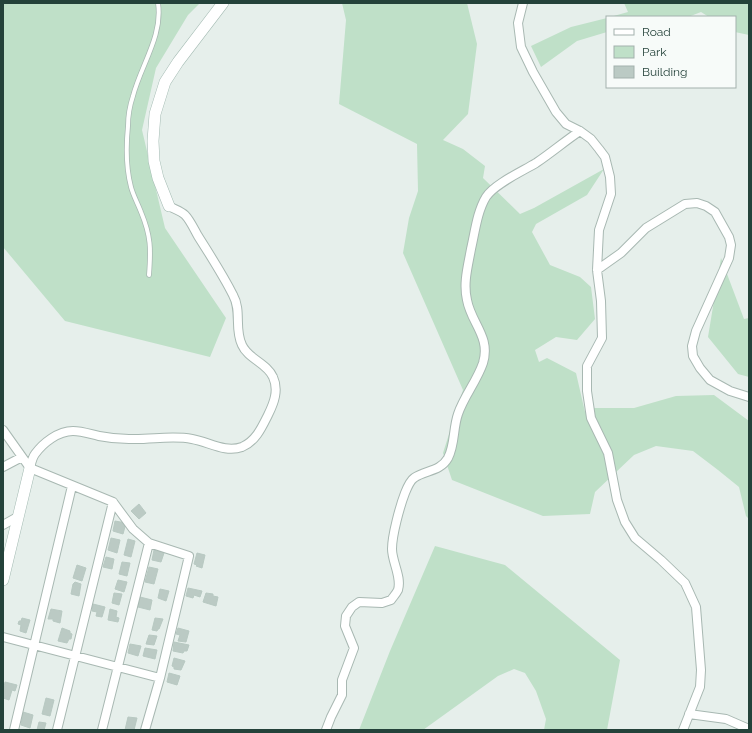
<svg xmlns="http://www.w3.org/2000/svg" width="752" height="733" viewBox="0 0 752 733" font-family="Raleway,sans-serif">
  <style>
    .green { fill: #bfe0c8 }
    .building { fill: #bbcac4; stroke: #b8c9c2 }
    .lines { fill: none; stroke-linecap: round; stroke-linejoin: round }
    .lane-casing { stroke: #a8b8b2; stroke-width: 5.5 }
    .street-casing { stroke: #a8b8b2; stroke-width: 10 }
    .secondary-casing { stroke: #a4bbb3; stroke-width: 12 }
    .lane { stroke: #fff; stroke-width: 4 }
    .street { stroke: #fff; stroke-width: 8 }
    .secondary { stroke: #fff; stroke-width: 11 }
  </style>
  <rect width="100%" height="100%" fill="#e6efeb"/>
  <path class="green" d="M3,3H200L188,15L156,68L142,130L165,228L226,318L210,357L65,321L3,247Z
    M342,3H467L477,44L468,114L443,140L463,149L485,166L483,178L520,214L534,208L604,169L587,195L536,224L532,232L550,265L580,277L591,287L595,319L577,340L556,337L535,350L539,362L547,358L576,373L585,412L592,408H634L676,396L714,395L749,421V519L746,516L739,487L718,470L693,451L656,446L634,455L595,492L590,514L543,516L452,480L443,453L463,390L403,253L409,218L418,191L417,144L339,104L346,20Z
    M624,3H749V35L735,32V17H709L701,12L688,17H610L628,12Z
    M607,18V32L577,41L541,67L531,46L571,27Z
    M721,258L744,319L749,318V377L738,374L708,337Z
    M435,546L505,565L620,660L607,730H544L546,719L536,691L525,673L514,669L498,676L423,730H359L390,651Z"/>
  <path class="building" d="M139,504L146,513L139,519L131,511Z
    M115,521L126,523L123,534L113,531Z
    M111,538L120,540L117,553L108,550Z
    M128,539L135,541L131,557L124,555Z
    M154,550L164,553L161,562L152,560Z
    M197,553L205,555L202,568L196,566L197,565L194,564Z
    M106,557L114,559L112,569L103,567Z
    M122,562L130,563L127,576L119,574Z
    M77,565L86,568L82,581L73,578Z
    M149,567L158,569L154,584L145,582Z
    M118,580L127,582L124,592L115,589Z
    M75,582L81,584L79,596L71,594L73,584Z
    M188,588L202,591L200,597L194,595L193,598L186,596Z
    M160,589L169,591L166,601L158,598Z
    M114,593L122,594L119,605L112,603Z
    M206,593L213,594V596L218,597L216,606L203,602Z
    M140,597L152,600L150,610L138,607Z
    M93,604L105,607L102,617L96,616L97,612L92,611Z
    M51,609L62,611L60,623L53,621V619H48Z
    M110,609L117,611L116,617L119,618L118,622L108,620Z
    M22,618L30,620L26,633L20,631L21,625L18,624L19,621H21Z
    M155,618L163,619L159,629H158L157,631L152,630Z
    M62,628L70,631V633L72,634L71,639H69L67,643L58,641Z
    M178,628L189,631L186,642L178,641L180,635L176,634Z
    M149,635L157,636L154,645L146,644Z
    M174,642L189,645L187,651H184L183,653L173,651Z
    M130,644L141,646L138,656L128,653Z
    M145,648L157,650L155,659L143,656Z
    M174,658L185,661L181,670L174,669V667L172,666Z
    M169,673L180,676L177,685L167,682Z
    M5,682L17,685L15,691L12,690L9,700L3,698V691Z
    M46,698L54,700L50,716L42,714Z
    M23,712L33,715L30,728L21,725Z
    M128,717L137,718L134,730H125Z
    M39,722L46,723L44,730H37Z"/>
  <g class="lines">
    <g class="lane-casing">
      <path id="lane" d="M149,275C151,249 151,236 141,212C138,204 133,195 131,187C126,168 126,146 128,126C128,116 130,105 133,96C141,65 163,36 158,3"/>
    </g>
    <g class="street-casing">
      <path id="street" d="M523,3L518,23L521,47L533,72L556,112L566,124L580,131L591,139L599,149L605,157L610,177L611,194L599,230L597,270L601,301L602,338L587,366V391L591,418L608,453L617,500L625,522L635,538L661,560L685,583L696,607L701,670L700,687L683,730
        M597,270L621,253L646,228L685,204L697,203L706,206L715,212L729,237L731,245L729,258L696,331L692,346L693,356L700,368L710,380L730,391L749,397
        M3,430L30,468L113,502L133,529L149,543L189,556L160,678L145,730
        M3,467L22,457
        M30,468C31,464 32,458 35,454C43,443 58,431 73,431C82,431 90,434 99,436C109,438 119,439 129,439C151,440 171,435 192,439C209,442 225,453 242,447C256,441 262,427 268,415C274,403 279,390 273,377C267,363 248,359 242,345C234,329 242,311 233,295C223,275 210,255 198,236C194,229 190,220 185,215C181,211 174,209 169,206
        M3,525L19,516
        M3,637L160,678
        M689,714L726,719L749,729
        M14,730L72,486
        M57,730L113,502
        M102,730L149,543
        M326,730L331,717L342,695V680L354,648L345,626L346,616L352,607L359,602L382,603L391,600C393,597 396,594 398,590C402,577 392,562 392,549C392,535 400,506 405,493C407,488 411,480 414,478C425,470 440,472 448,458C455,445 453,428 458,414C464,396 477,381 483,363C491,337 471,323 467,300C463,283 468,266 471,249C475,232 477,212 486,197C494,184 523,171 536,163C551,153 565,141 580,131"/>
    </g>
    <g class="secondary-casing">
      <path id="secondary" d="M169,206L158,178L154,161L153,141L155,114L165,82L178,62L223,3
        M3,580L30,468"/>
    </g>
    <use href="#lane" class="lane"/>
    <use href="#street" class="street"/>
    <use href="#secondary" class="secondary"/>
  </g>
  <rect width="752" height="733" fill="none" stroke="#24423a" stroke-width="8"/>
  <rect x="606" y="16" width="130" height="72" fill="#f7fbf9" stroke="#a3b1ad"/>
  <rect x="614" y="29" width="20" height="6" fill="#ffffff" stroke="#a3b1ad"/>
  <text x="642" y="36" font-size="12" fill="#24423a">Road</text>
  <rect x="614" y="46" width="20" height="12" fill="#bfe0c8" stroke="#a3b1ad"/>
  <text x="642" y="56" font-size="12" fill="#24423a">Park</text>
  <rect x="614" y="66" width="20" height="12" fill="#bbcac4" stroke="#a3b1ad"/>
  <text x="642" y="76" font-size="12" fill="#24423a">Building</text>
</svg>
